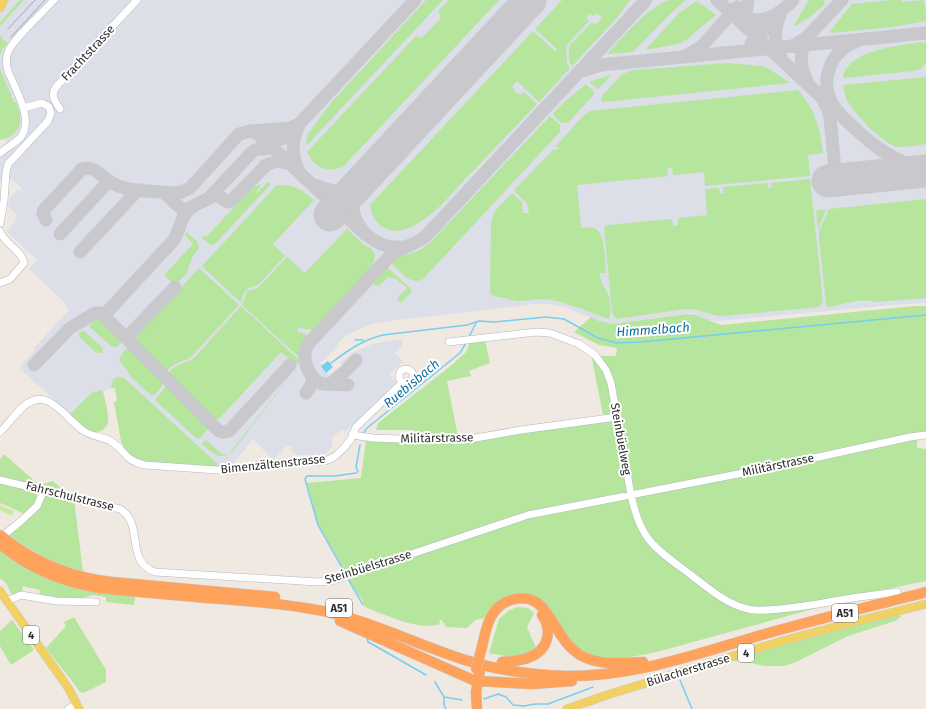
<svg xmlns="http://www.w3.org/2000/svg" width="926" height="709" viewBox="0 0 926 709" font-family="'Fira Sans',sans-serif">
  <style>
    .airport { fill: #dcdee8 }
    .green { fill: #b6e59e }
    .pitch { fill: #c9ec9a }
    .water { fill: #75cff0 }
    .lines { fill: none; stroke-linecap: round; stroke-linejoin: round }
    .stream { stroke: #75cff0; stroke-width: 1.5 }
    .taxiway { stroke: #c9c8cc; stroke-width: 13 }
    .runway { stroke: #c9c8cc; stroke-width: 33 }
    .minor-casing { stroke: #b4b7c1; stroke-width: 8 }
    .major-casing { stroke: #c9c9c9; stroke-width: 9 }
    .highway-casing { stroke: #c9c9c9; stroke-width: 11 }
    .minor { stroke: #fff; stroke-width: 7 }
    .major { stroke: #f2d163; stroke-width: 8 }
    .highway { stroke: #ffa35c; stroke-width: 10 }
    .tram { stroke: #a3a6b8; stroke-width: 1 }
    .highway-bridge-casing { stroke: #c9c9c9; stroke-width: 11; stroke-linecap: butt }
    .highway-bridge { stroke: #ffa35c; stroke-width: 10 }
    .labels { text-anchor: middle; stroke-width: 4; stroke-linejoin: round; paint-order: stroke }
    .shield { fill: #fff; stroke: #6d6d6d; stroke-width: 1 }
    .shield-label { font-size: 11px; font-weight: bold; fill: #2e2e2e }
    .street-label { font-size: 12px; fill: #2e2e2e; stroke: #fff }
    .water-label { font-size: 13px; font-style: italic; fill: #0d6fa3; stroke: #fff }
  </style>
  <rect width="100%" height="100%" fill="#efe9e1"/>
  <path class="airport" d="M0,0H926V303L891,305L718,321L708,320L695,314L689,313L612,324L601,322L565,307L550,304H535L381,322L366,326L347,335L337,344L338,345L326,358L320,363L328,375L342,365L340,362L354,352L372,344L402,339V346L395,353L403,361L389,375L396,382L345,432L342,429L332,438V447L324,455H297L292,451L291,446H287L273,460L253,439L230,468H222L123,446L114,402L117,401L115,388L91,393L70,414L19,368L35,350V347L69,310L61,299L29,269L37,260L6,231L16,221L14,219L18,216L7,205L10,202L8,200L18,189L20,191L22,189L12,179L0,180V156L7,151L5,139L0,140Z"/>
  <path class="green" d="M20,0H24L0,26V22Z
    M426,0H443L307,145L306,144L308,134L330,104Z
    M449,0H499L343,167C326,173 315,168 307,152L416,36L422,38L441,18L438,11Z
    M562,0H630L616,19L572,66C568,61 568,51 570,45L591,23L597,24L602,18L597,13L593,16L590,13L586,18L589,21L566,46L567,64L570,68L539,102L517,81L512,86L515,92L520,95L524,92L537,104C513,129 489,154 465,179C450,196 433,216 413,226C393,237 373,228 370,205L533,31L555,51L557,49L535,29Z
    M669,0H686L670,14L633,52L607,54C623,37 647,8 669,0Z
    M809,0H824L825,4L810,17L795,26L794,25Z
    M890,0H902V2L923,0L925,4L926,21L893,27L831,33L830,31L852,4Z
    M697,1L716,15L686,40L678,44L645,50L679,13Z
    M0,36L2,37V40L3,39L8,43L3,48L0,55Z
    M926,42V63L922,68L914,71L843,78C846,50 904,44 926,42Z
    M727,63L762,66L769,69L790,83L604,102L601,101V97L622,74L634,70Z
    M0,69L14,102H16C24,120 22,135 0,140Z
    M610,75L611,76L598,89L589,82Z
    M926,77V144C917,145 907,147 898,147C883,145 852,111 846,98C845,94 844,89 843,85Z
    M586,84L594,92V94L569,122C561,125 558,120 553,114L563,103Z
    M798,90C816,112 819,125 823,153L808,155L810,176L705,186L704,172L673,175L672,168L667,169L668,176L577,185L581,228C585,228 590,227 594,228C606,232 605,262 606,273H600C600,285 606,287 609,297C611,303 611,312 609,319C586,312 566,300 541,299C533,299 524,302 516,301C512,300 508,299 504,298C498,296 494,299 490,293L491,223L495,211L512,193L522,202L523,213H529L527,203L515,192V189L553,150L559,149V147H555L583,116L590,111Z
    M550,116L560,125V132L423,279C410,286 400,271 391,263V261C397,256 402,256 409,254C417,252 423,248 429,244Z
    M810,179L823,302L819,307L723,316C710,316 699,308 686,309L616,319L612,312L604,227L608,225L672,219L673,226L678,225V218L707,215L705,189L719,188L720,193H723V187L767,183L768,188L772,187L771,183Z
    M268,182L270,183V185L216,243L213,245L209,244L201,237L207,236L253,187L262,184L256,192L257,193Z
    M277,185C296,185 299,188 314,200L273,244L285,256L259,284L247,289L243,294L241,303L202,266Z
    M926,199V298L876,302C860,297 843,305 827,307L826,304L819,237V232L829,209Z
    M826,209L818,229L816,211L818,210Z
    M347,229L364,245L373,250L375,255L374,262L364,277L314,330L298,328L297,332L306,334L307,337C303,343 301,350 300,358L242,305L247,291L258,288L287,257L305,273Z
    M186,232L197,241L199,248L191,259L192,260L189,265L187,273L175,285L164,275L193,244L185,235Z
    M385,267L388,268L411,289V292L401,303L397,299L407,288L396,279L388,277L378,287L373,283L374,280Z
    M199,268L239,305L191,357C182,363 171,362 166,374L135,343V337Z
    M241,306L300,361V363L295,364L281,352L219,419L214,420L168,376C171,364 185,365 194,358Z
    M915,306H926V433L917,435V448L926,449V581L833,600L824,606L657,652L615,660L583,654L533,597L491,608L484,618L475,620L467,628H465L446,627L442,620H439L440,624C418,631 386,615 365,607L362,600L348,579L351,578L346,573L316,521L314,508L307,483L361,478L366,440L414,439V430H376L378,423L453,364L466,352L470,342L485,341L490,363L469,371L471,376L447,381L459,442L604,420L592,359L600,356H616L617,348L599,345L574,332L591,317L599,321L612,324L687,314L696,315L721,325Z
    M99,316L124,340L117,347L111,346L89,326Z
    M83,330L103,348L102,353H97L79,337V333Z
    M129,347L134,349L165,380C161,388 158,393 152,396L134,380L120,361C119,356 125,349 129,347Z
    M294,371L233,451C220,462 213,453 202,444L204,441L206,440L223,455L229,454Z
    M118,377L124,378L222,468L152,463L138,460L133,458L126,451L121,441L114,402L117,401L115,388H111L113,379Z
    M167,383L208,423L209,428L201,437L197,439L155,400L164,389Z
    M103,390C104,399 109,411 108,421C108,424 106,427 104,429C93,439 78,421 70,414L91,393Z
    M4,454L39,485L53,481L65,492L0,477V459Z
    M0,482L33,490L38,497L35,504L25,514L0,503Z
    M50,494L74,499L83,572C55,564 32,552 9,535L36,513L45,496Z
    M0,549L114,594L135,597L134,605L106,602V597L93,595L83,598H60L39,595L40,590L23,586L22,592L12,595L6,583L0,578Z
    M517,607L528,608L534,613L527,627L537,650C523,661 504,656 489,653L499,619L508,611Z
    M900,615L901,617L895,621L848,636L796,662L784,666H765L741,661H731L687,674L801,639Z
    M74,617L106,670V682L83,693L80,692C70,677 57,663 46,648L66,626L64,622Z
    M12,620L34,650L11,665L0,646V631Z"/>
  <path class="pitch" d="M0,505L14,511L12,516L0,510Z"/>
  <path class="water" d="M328,361L333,367L326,373L321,366Z"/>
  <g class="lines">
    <path class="stream" d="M469,337L476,323
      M355,340H363
      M330,364C347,351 362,340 383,335L467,325L479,321L494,322L546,317L564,319L598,338L616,343L641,342L926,315
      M363,434L367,428L460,353L466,343
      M345,573L318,525L305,479L307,476H335L356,473L358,471L356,467L360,445
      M348,579L363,605
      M367,637L368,642L372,644L426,675
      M680,680L692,709
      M435,682L444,697V705L446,709
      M444,697L462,700
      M484,699L498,694L506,697L513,705L524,706L535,704H548L593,687"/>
    <path class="taxiway" d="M717,0L831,106
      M748,0L746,16L752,32
      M780,16C774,29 774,43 781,56
      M740,17C763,25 778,16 793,0
      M807,38C799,53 800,69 808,83
      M855,42C843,47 833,56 829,70C826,79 826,90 830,99C834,110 843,117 851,125C873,146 895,163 926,169
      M751,44L779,15
      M794,45L806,38L842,0
      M687,55L701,47L737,7
      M582,71L601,65L926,33
      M824,102L828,110L830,118L836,180
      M298,128C291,142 292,157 299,171
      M250,131L290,128L299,124
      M258,149L288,136L415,0
      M364,179C361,183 357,186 355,191C344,221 374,251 403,247
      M315,185C330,192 348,195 360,183
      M160,192L164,193L184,211L215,195C221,195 223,201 229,202L232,200L266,165L277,161L290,164
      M209,198L253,151L258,149H265
      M194,206C179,215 182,228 173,241L108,311L106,315L107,319L219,431L223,432L229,431L290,365
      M46,220L43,214L44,210L82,169C96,165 103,179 114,184C129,192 156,191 173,193L182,192L190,188L239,134L250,131L258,134L366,235
      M60,234L109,181
      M80,252L136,192L142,190
      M123,335L126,336L129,335L175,287
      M356,360C350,366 335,383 328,384C315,386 306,369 305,359C304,352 306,347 310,342L389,257C400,246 415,246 426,236L646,0
      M34,365L70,328L95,313H105L108,311
      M327,384L348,385
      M306,393C311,386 315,382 310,373"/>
    <path class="runway" d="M828,181L926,171
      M330,215L530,0"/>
    <g class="minor-casing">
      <path id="minor" d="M60,109C55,101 50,96 56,87L137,0
        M0,153C6,148 14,144 20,138C35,120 15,89 8,71C6,65 6,58 8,52C13,39 43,12 54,0
        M0,223L4,201L6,172L8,164L48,121L51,113L49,107L42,103L23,108
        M0,231C4,244 21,249 24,263L10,279L0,283
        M449,342L536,332L550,333L579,344L595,355L606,370L611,383L631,495C640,536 650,545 683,569C701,582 720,600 741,607C754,612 766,610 780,609C804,607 827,602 852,598C866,596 882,594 897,592
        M399 376a7 7 0 1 1 14 0a7 7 0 1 1-14 0Z
        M0,432C8,424 15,414 23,407C46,385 64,416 81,429C90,437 103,436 112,442C126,451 124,460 144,465L232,471L263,464L325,461L334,457L343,449L351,439L356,427L403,382
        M352,435L373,438L398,439L422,437L464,440L521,430L617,417
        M0,480L120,509C145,524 124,561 155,572L317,582L331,581L343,577L528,515L764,469L910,437L926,435
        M0,538L21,521L37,506L44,490
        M7,601L21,595L56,601L96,602
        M68,709L77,704"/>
    </g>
    <g class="major-casing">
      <path id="major" d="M0,8L4,0
        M0,591L69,689L79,709
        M567,709L607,695L782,641L838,626L926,604"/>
    </g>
    <g class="highway-casing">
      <path id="highway" d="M6,540C38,564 72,578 112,582L275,597
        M0,544C29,568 62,582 99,588C140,592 181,596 222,599C259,602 296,605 332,613C378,624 420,646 465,660C497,670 531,675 565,676C635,677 699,653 765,634C818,619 872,606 926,592
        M340,621L473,680L478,681L480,670
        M482,647C486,628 490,606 511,600C542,591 549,619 563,638C567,645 573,650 580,655C599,666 622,663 643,662
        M502,662C511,661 522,661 530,657C548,650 553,630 542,615
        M477,709L476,692L478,681L532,684L572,681"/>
    </g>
    <use href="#minor" class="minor"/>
    <use href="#major" class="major"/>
    <use href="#highway" class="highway"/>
    <path class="tram" d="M8,29L35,0
      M11,37L45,0"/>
    <g class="highway-bridge-casing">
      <path id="highway-bridge" d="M0,535L6,540
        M476,669L482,647"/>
    </g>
    <use href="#highway-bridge" class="highway-bridge"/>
  </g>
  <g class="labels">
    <g class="shield">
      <rect x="326" y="599" width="26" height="18" rx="3"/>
      <rect x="832" y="604" width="26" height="18" rx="3"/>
      <rect x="23" y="626" width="16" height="18" rx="3"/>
      <rect x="738" y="644" width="16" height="18" rx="3"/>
    </g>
    <g class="shield-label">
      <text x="339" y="612">A51</text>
      <text x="845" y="617">A51</text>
      <text x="31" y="639">4</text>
      <text x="746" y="657">4</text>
    </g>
    <g class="street-label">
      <text transform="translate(88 53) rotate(-47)" y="4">Frachtstrasse</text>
      <text transform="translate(437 438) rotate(-1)" y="4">Militärstrasse</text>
      <text transform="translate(621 439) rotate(80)" y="4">Steinbüelweg</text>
      <text transform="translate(273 464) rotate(-6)" y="4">Bimenzältenstrasse</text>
      <text transform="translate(778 465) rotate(-12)" y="4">Militärstrasse</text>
      <text transform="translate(70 496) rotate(14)" y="4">Fahrschulstrasse</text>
      <text transform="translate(368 567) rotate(-17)" y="4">Steinbüelstrasse</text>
      <text transform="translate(688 670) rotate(-17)" y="4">Bülacherstrasse</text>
    </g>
    <g class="water-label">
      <text transform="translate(653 329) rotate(-4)" y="5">Himmelbach</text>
      <text transform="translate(411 383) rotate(-40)" y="5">Ruebisbach</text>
    </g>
  </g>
</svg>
